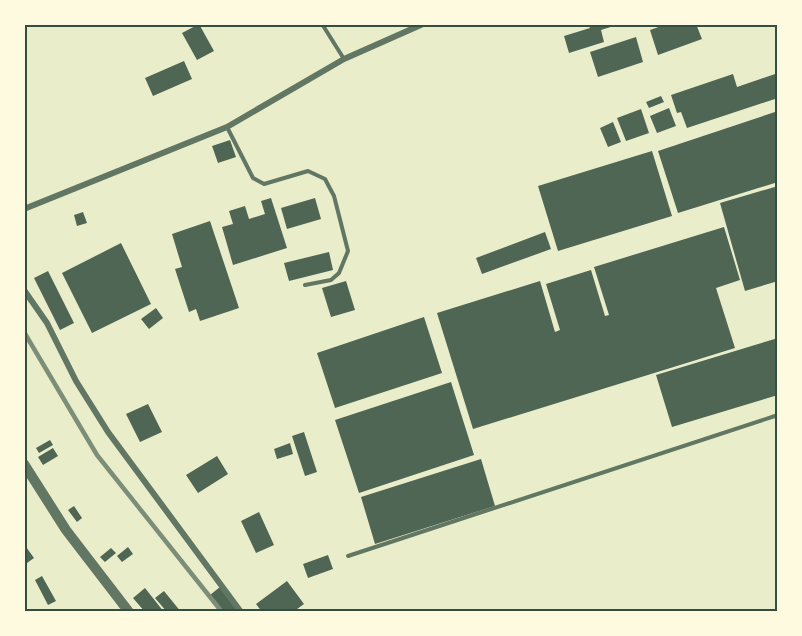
<svg xmlns="http://www.w3.org/2000/svg" width="802" height="636" viewBox="0 0 802 636" font-family="Raleway,sans-serif">
  <style>
    .building { fill: #4f6655 }
    .lines { fill: none; stroke-linecap: round; stroke-linejoin: round }
    .service { stroke: #617663; stroke-width: 4 }
    .minor { stroke: #617663; stroke-width: 6 }
    .tertiary { stroke: #617663; stroke-width: 10 }
    .rail { stroke: #7c8e77; stroke-width: 4.5 }
    .neatline { fill: none; stroke: #344e41; stroke-width: 2 }
  </style>
  <rect width="100%" height="100%" fill="#e9edc9"/>
  <path class="building" d="M199,24L214,51L197,60L182,33Z
    M588,24L617,25L601,30L604,42L569,53L564,36L590,28Z
    M667,24H696L702,39L658,55L650,30Z
    M636,37L643,62L598,77L590,52Z
    M184,61L192,79L153,96L145,78Z
    M778,73V98L687,128L681,112L677,113L671,95L733,74L737,87Z
    M661,96L664,102L649,108L646,102Z
    M669,108L676,126L657,133L650,116Z
    M641,109L649,133L626,141L617,118Z
    M778,111V182L678,213L658,151Z
    M613,122L621,142L608,147L600,128Z
    M230,140L236,157L218,163L212,146Z
    M652,151L672,216L558,251L538,186Z
    M778,186V281L745,291L720,203Z
    M271,198L287,248L233,265L222,227L233,224L229,211L245,206L249,219L265,214L261,201Z
    M315,198L321,219L287,229L281,208Z
    M83,212L87,223L77,226L74,215Z
    M210,221L239,308L200,321L196,309L189,312L175,269L182,267L172,234Z
    M724,227L740,280L716,288L735,348L473,429L437,313L540,281L555,332L560,330L546,284L591,270L605,316L609,315L594,267Z
    M545,232L551,249L482,274L476,258Z
    M121,243L151,304L92,333L62,273Z
    M329,252L333,270L289,281L284,263Z
    M48,271L74,323L60,330L34,278Z
    M346,281L355,310L331,317L322,288Z
    M156,308L163,318L149,329L141,319Z
    M424,317L442,373L335,408L317,353Z
    M778,338V395L672,427L656,375Z
    M451,382L474,455L359,493L335,420Z
    M148,404L162,432L140,442L126,414Z
    M304,432L317,472L305,476L292,436Z
    M50,440L53,445L39,453L36,448Z
    M290,443L293,454L277,459L274,449Z
    M53,448L58,456L43,465L38,457Z
    M217,456L228,474L198,493L186,475Z
    M481,459L495,506L375,544L361,497Z
    M74,506L82,518L77,522L68,510Z
    M259,512L274,545L256,553L241,521Z
    M24,544L34,558L27,563L24,558Z
    M128,547L133,554L122,562L117,556Z
    M111,548L116,553L105,562L100,557Z
    M328,555L333,569L308,578L303,564Z
    M42,576L56,601L48,605L35,580Z
    M287,581L304,604L293,612H262L256,604Z
    M220,587L240,612H224L210,595Z
    M145,588L164,612H145L133,598Z
    M164,591L177,607L181,612H167L155,598Z"/>
  <g class="lines">
    <path class="service" d="M322,24L344,59
      M227,127L253,178L264,184L308,171L325,179L334,196L348,251L339,273L331,280L305,285
      M348,556L778,415"/>
    <path class="minor" d="M24,209L227,127L344,59L423,24
      M24,290L47,323L76,381L108,432L241,612"/>
    <path class="tertiary" d="M24,464L66,530L129,612"/>
    <path class="rail" d="M24,332L97,455L222,612"/>
  </g>
  <rect width="802" height="636" fill="none" stroke="#fefae0" stroke-width="51"/>
  <rect x="26" y="26" width="750" height="584" class="neatline"/>
</svg>
